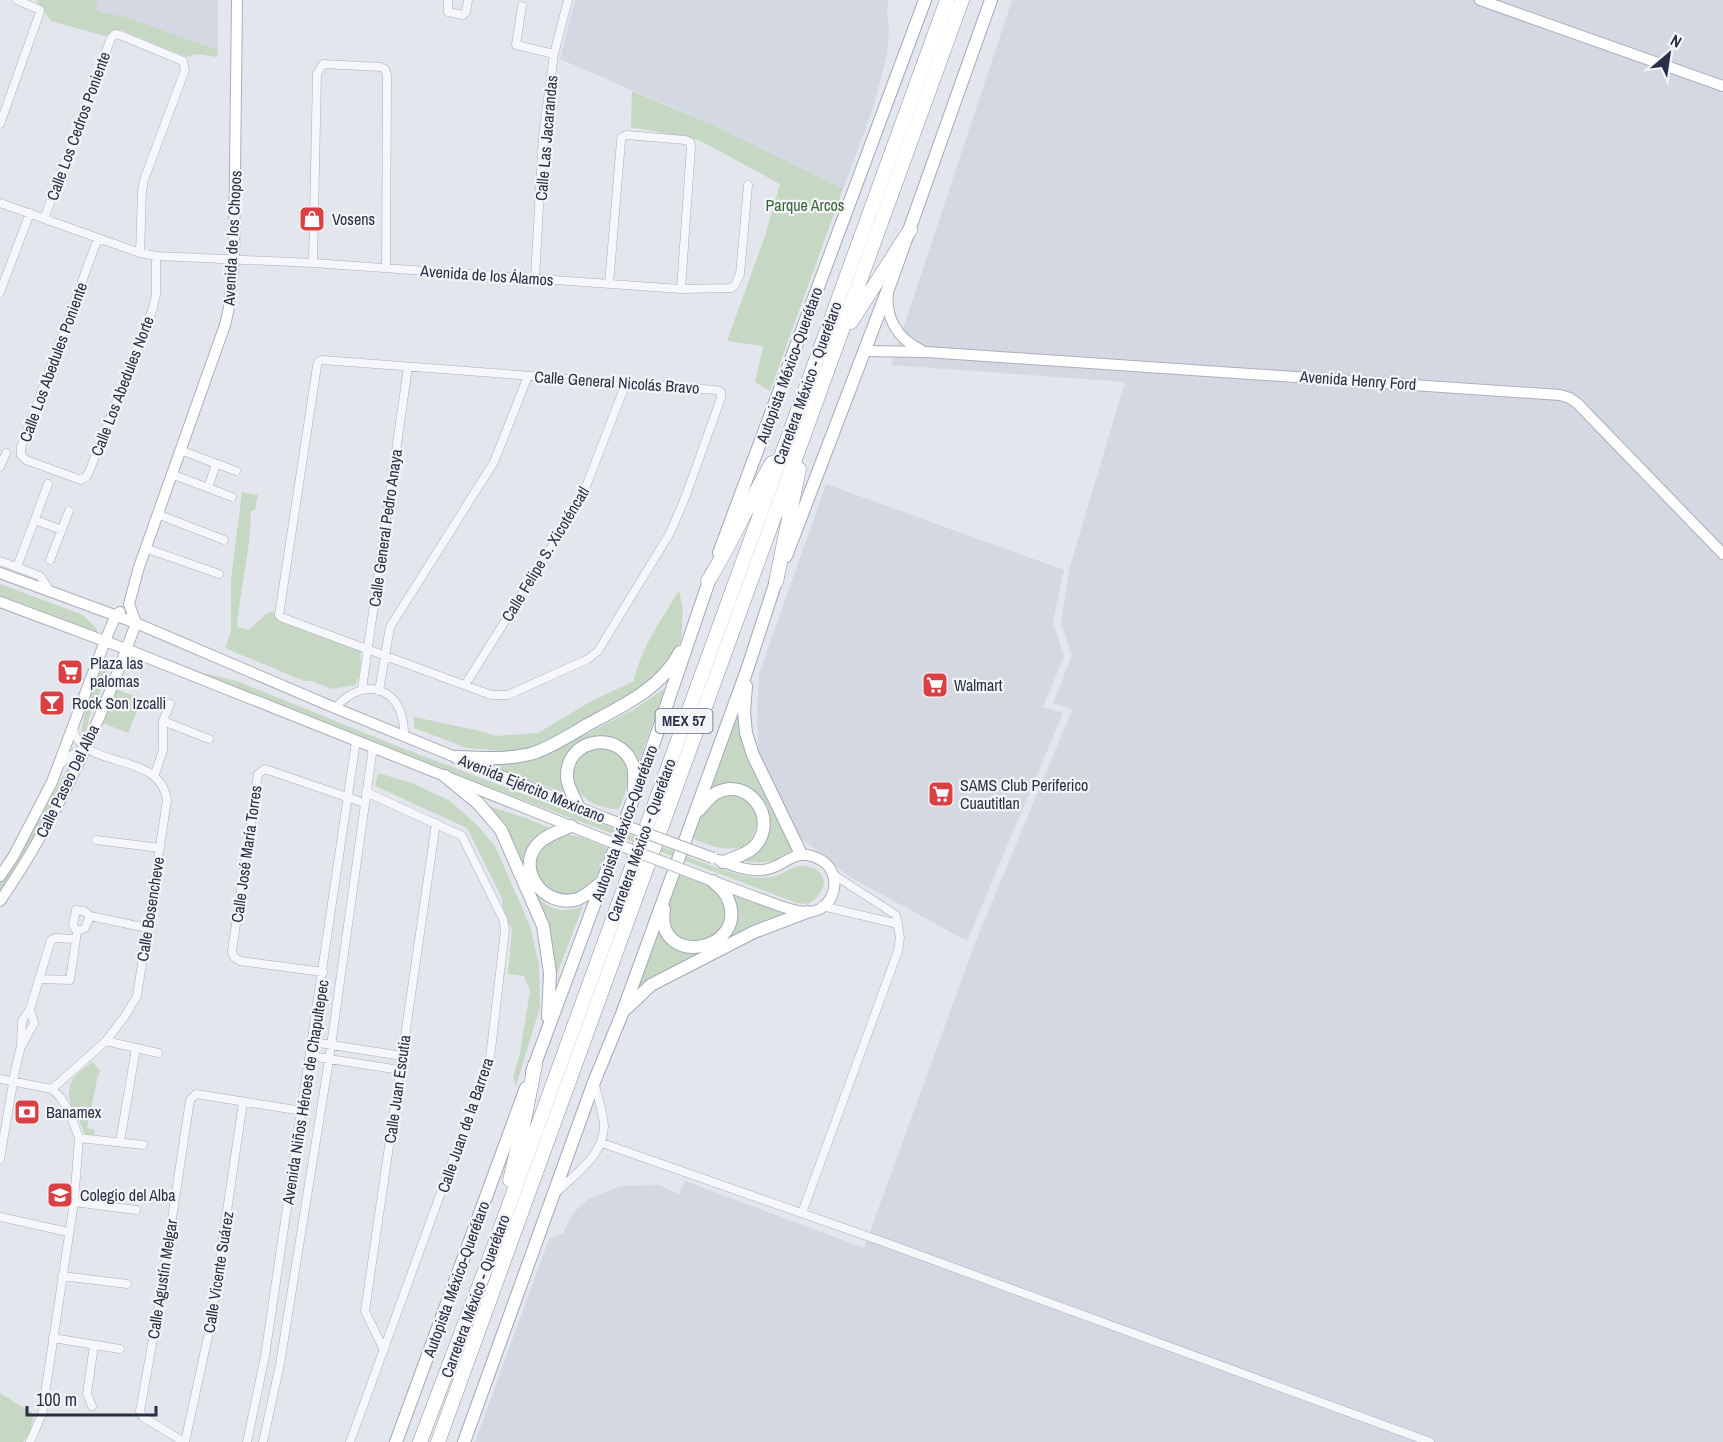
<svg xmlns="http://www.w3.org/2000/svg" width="1723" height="1442" viewBox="0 0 1723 1442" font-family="'Archivo Narrow',sans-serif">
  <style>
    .built { fill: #d4d8e2 }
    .green { fill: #c6d7c3 }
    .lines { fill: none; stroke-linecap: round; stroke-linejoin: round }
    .street-casing { stroke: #abafba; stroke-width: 9 }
    .secondary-casing { stroke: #abafba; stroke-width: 12 }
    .primary-casing { stroke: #a1a8b9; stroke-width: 14 }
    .highway-casing { stroke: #8990a4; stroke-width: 15 }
    .street { stroke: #f6f7fa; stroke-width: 8 }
    .secondary { stroke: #fff; stroke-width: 10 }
    .primary { stroke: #fff; stroke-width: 12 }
    .highway { stroke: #fff; stroke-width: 14 }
    .secondary-bridge-casing { stroke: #abafba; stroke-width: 12; stroke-linecap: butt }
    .secondary-bridge { stroke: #fff; stroke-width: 10 }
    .labels { text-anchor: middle; stroke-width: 4.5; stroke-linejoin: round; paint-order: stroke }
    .shield { fill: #f3f5f9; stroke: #666b7c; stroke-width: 1.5 }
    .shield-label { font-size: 15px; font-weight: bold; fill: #293046 }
    .street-label { font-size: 16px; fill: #293046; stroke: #f3f5f9 }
    .park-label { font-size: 16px; fill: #386335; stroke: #f3f5f9 }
    .poi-label { font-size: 16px; fill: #293046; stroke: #f3f5f9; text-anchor: start }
  </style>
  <rect width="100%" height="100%" fill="#e3e6ec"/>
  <path class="built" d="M98,0H218V50L126,17L101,12L96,9Z
    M575,0H889L887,9L889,31L887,55L873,108L843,189L713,125L560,59Z
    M1012,0H1723V1442H475L549,1239L563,1233L573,1213L590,1198L621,1186L659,1185L679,1194L685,1181L864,1248L975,943L1072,710L1053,703L1072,655L1061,623L1069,570L1125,382L891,365Z
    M826,484L1064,570L1053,622L1064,656L1043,707L1063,713L967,941L848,876L798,836L759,761L757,715L759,674Z"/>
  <path class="green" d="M36,0H98L96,9L101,12L126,17L218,50L217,57L196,54L187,57L121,30L105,36L51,21Z
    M632,91L713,125L843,189L770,391L755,382L763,346L727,341L765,236L780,184L699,140L631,127Z
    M242,492L258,495L255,510L251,511C251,549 240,588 237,627L249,630L266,614L273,611L283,617L362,646C358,662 364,668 355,685L332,689L312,681H304L225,648L231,632V579Z
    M0,584L83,615L97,629V632H90L0,598Z
    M679,591L683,610L681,639L675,654L643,689L573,727L526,750L501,751L467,748L414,728V717L480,731L496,736L538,733L588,703L634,681C641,648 661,620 679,591Z
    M104,667L108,671V676L92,709L83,741L80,739C83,723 91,675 104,667Z
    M194,671L237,681L397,746L717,868C735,873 752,880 771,877C784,875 793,864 806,866C832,870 827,895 807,904L797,903L387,749Z
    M665,688L637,767C634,762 632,755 629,750C606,717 538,752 568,794L480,763H520L542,757L633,710Z
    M116,689L142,699L128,733L98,721Z
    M741,707L739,726L756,777L792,849C782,864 756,864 740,860L768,827L769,816L764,804L755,794L727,785L717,786L708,795Z
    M594,747C637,747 632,781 619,809C580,810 553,771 594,747Z
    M75,756V761L47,818L0,895V883Z
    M378,773L412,783L450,801L480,828L495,846L530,926L539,965L540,1007L516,1086L513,1077L520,1053L530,991L524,976L508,974L512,929L505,918L501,896L467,828L375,786Z
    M732,795C763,801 762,824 747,846C723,852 714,847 692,838C700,817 707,798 732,795Z
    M478,803L526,818L552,829C497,849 535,929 583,906L556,977L516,857Z
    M571,835L583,838L607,848L595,881L586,894L561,896L540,885C531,856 540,837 571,835Z
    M678,874L710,886L718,893L727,911L720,932L696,945L672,934L666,915Z
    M732,894L793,914L636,992L660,931C678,957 694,956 719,943Z
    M92,1062L101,1071L98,1075L87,1128L95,1130L94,1137L85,1135C82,1127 80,1121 75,1115C71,1110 70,1102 69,1096C68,1079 79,1072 92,1062Z
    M0,1393L34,1414L30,1433L23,1442H0Z"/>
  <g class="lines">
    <g class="street-casing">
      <path id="street" d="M448,0V12L463,15L466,12L468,0
        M522,6L516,45L554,54
        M0,124L39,15L40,10L17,0
        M0,203L140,253L156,256L313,263L681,289L731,288L735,285L740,274L748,185
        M44,219L111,38L115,34L120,35L183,61L185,70L144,180L142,191L140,253
        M98,238L21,447V455L26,460L81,480L86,477L89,472L153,308L156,294V256
        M313,263L317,74L323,64L381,67L385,69L387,75L386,268
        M535,278L543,136L554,54L568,0
        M609,284L621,141L622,137L627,135L685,140L690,142L691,147L681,289
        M0,292L30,213
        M322,360L716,390L721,392V398L685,498L670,533L598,651L588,659L508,695H491L283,618L279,615L317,366L319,361Z
        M180,450L236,471
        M0,467L6,453
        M171,474L232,497
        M208,488L216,464
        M157,514L224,540
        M35,520L62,530
        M145,548L219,574
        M50,560L69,511
        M0,561L40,576L50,591
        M17,567L48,484
        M465,685L556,540L585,489L626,383
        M362,689L408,367
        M379,691L390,627L494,462L528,376
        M335,708C366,673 405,689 404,735
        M163,721L209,739
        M59,765L72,755L85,748
        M155,774L163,750V721L170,704
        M96,840L160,848
        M822,906L898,924
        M77,932L85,928L90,916
        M323,972L240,961L234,957L232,951L258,774L265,769L364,803
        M39,979L70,980L77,932L73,925L76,910L84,911L90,916L147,928
        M106,1041L158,1053
        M313,1042L402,1056
        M22,1045L34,1023L30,1009
        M310,1056L400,1070
        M0,1079L52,1089L61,1098L69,1111L79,1138L74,1202L42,1414L30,1442
        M52,1089L106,1041L125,1016L137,996L167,800C160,750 83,771 73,729
        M79,1138L143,1145
        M120,1142L136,1048
        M602,1143L881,1241L1430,1442
        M0,1159L15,1071L21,1046L22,1021L30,1009L51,940L55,938L75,939
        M557,1192C576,1173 604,1155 604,1126C603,1112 598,1097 595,1085
        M74,1202L136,1210
        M802,1213L898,951L900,938L896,915L834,875
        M0,1217L68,1232
        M62,1276L127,1284
        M53,1338L120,1349
        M384,1350L365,1311L436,823
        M92,1406L87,1394L94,1345
        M184,1442L143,1417L140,1411L158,1311L190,1100L196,1094L302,1111
        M185,1442L210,1327L243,1102
        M247,1442L265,1356L356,741
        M263,1442L280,1364L329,1060L373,747
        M350,1442L490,1058L505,930L503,919L462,836L366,792"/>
    </g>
    <g class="secondary-casing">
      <path id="secondary" d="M1480,0L1723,86
        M888,293C885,318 898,339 921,350
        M864,351L927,352L1560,395L1570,398L1578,404L1723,554
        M0,573L136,623L335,708L605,818
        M0,602L126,649L598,837
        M136,623L129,604L139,567L225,325L229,308L234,259L237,0
        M697,875C718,883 739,891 761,899C775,904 790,911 805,912C835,914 846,872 819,859C795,847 788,864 768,869C751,873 734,866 719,860
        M0,876L13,857L52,782L105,641L116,615L120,612
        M0,901C58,817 102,719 136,623"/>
    </g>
    <g class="primary-casing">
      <path id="primary" d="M719,553L925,0
        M786,556L890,284L991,0
        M746,686L744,712L746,733L753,755L801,854
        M456,757C481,758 509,760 534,753C553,746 570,735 587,725C622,706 661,689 680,652
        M445,776L478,803L501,830L543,926L550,973L548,1017
        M579,808C575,799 568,788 567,778C565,737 621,729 633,766C635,773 634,781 634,789
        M699,810C704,805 709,797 716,793C749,775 781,821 753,848C745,855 733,858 723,862
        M571,826C561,830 550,834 541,841C512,866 544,910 578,899C586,896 594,888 601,883
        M664,909C654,969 750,952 728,899C726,892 718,886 713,881
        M627,1008L651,985L754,932L807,912
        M532,1072L651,751L712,572
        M396,1442L526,1088
        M464,1442L594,1082L622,1014L747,670L778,575"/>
    </g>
    <g class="highway-casing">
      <path id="highway" d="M851,322L910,230
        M708,581C732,543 749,501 772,463
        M776,582L799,469
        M510,1180L524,1121L535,1065
        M420,1442L493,1249L947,0
        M438,1442L962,0"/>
    </g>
    <use href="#street" class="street"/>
    <use href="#secondary" class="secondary"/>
    <use href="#primary" class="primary"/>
    <use href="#highway" class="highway"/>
    <g class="secondary-bridge-casing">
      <path id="secondary-bridge" d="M605,818L713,858
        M598,837L697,875"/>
    </g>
    <use href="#secondary-bridge" class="secondary-bridge"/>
  </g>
  <defs>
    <g id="shop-square" transform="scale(1.35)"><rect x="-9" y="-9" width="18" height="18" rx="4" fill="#da3f43" stroke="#f3f5f9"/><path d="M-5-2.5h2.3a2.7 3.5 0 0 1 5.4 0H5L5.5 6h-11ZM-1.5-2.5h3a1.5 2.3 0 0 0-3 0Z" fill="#fff"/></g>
    <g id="supermarket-square" transform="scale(1.35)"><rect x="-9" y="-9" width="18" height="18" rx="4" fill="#da3f43" stroke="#f3f5f9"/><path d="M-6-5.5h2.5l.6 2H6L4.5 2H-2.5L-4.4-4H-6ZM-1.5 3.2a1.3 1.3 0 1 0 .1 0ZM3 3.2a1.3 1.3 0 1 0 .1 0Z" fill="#fff"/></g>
    <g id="bar-square" transform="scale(1.35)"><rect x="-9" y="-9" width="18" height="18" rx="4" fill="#da3f43" stroke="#f3f5f9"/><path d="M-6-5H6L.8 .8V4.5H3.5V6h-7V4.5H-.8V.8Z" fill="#fff"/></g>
    <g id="bank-square" transform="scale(1.35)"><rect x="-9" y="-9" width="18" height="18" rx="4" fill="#da3f43" stroke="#f3f5f9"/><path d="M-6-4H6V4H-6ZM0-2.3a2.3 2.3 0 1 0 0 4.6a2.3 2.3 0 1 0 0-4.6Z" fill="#fff"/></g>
    <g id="school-square" transform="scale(1.35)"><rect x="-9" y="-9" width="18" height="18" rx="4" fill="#da3f43" stroke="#f3f5f9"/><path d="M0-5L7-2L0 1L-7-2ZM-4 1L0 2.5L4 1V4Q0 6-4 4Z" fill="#fff"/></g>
  </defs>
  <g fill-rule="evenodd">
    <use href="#shop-square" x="312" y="219"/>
    <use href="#supermarket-square" x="70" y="672"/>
    <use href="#supermarket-square" x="935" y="685"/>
    <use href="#bar-square" x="52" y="703"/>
    <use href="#supermarket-square" x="941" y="794"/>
    <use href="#bank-square" x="27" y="1112"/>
    <use href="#school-square" x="60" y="1195"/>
  </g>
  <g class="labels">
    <rect class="shield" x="655.5" y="709" width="57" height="24" rx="4.5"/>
    <g class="shield-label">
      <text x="684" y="726">MEX 57</text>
    </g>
    <g class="street-label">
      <text transform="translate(78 126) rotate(-70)" y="6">Calle Los Cedros Poniente</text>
      <text transform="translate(546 138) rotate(-85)" y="6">Calle Las Jacarandas</text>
      <text transform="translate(232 238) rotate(-87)" y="6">Avenida de los Chopos</text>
      <text transform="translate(487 275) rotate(4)" y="6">Avenida de los Álamos</text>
      <text transform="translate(53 362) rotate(-70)" y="6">Calle Los Abedules Poniente</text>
      <text transform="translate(789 365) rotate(-70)" y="6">Autopista México-Querétaro</text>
      <text transform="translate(1358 380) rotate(4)" y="6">Avenida Henry Ford</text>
      <text transform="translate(617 382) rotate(4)" y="6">Calle General Nicolás Bravo</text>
      <text transform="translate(807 383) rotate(-70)" y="6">Carretera México - Querétaro</text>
      <text transform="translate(122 386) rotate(-69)" y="6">Calle Los Abedules Norte</text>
      <text transform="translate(385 528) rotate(-82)" y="6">Calle General Pedro Anaya</text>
      <text transform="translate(545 554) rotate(-59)" y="6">Calle Felipe S. Xicoténcatl</text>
      <text transform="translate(67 781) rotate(-64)" y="6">Calle Paseo Del Alba</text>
      <text transform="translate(532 788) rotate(22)" y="6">Avenida Ejército Mexicano</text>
      <text transform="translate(624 823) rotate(-70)" y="6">Autopista México-Querétaro</text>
      <text transform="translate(641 840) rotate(-70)" y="6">Carretera México - Querétaro</text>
      <text transform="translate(246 854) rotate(-82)" y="6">Calle José María Torres</text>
      <text transform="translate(150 909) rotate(-81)" y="6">Calle Bosencheve</text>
      <text transform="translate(397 1089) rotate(-82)" y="6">Calle Juan Escutia</text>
      <text transform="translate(305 1092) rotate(-81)" y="6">Avenida Niños Héroes de Chapultepec</text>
      <text transform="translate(465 1125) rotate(-71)" y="6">Calle Juan de la Barrera</text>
      <text transform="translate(218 1272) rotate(-81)" y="6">Calle Vicente Suárez</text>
      <text transform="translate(162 1279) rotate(-81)" y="6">Calle Agustín Melgar</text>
      <text transform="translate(456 1279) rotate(-70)" y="6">Autopista México-Querétaro</text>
      <text transform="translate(475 1296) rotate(-70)" y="6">Carretera México - Querétaro</text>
    </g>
    <g class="park-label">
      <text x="805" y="211">Parque Arcos</text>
    </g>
    <g class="poi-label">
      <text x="332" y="225">Vosens</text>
      <text x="90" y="669">Plaza las<tspan x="90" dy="18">palomas</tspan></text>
      <text x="954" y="691">Walmart</text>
      <text x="72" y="709">Rock Son Izcalli</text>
      <text x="960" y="791">SAMS Club Periferico<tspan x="960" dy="18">Cuautitlan</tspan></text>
      <text x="46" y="1118">Banamex</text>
      <text x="80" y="1201">Colegio del Alba</text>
    </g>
  </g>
  <g transform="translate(1669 54) rotate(29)" stroke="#f3f5f9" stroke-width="4.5" paint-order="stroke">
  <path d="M0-4.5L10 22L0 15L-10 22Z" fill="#293046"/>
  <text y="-9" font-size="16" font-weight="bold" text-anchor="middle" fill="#293046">N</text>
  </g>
  <path d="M27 1406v9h129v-9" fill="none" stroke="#293046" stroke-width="3"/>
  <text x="36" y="1406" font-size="18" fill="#293046" stroke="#f3f5f9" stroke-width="4.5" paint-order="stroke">100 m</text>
</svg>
